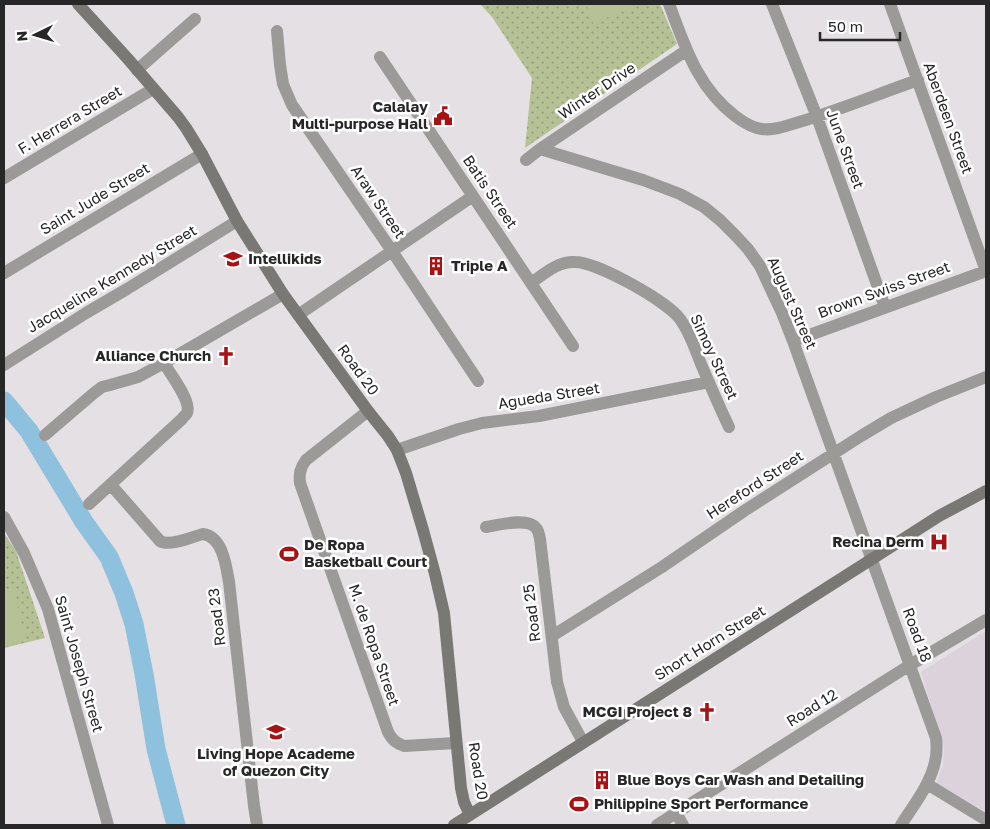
<svg xmlns="http://www.w3.org/2000/svg" width="990" height="829" viewBox="0 0 990 829" font-family="'Golos Text',sans-serif">
  <style>
    .built { fill: #dbd2dc }
    .green { fill: url(#green-dots) }
    .pitch { fill: #b6c296 }
    .lines { fill: none; stroke-linecap: round; stroke-linejoin: round }
    .river { stroke: #8dc1dd; stroke-width: 19 }
    .street { stroke: #9b9a98; stroke-width: 12 }
    .secondary { stroke: #797875; stroke-width: 12 }
    .labels { text-anchor: middle; stroke-width: 5; stroke-linejoin: round; paint-order: stroke }
    .street-label { font-size: 15px; fill: #282728; stroke: #fff }
    .poi-label { font-size: 15px; font-weight: bold; fill: #282728; stroke: #fff; text-anchor: start }
  </style>
  <defs>
    <pattern id="green-dots" width="8" height="8" patternUnits="userSpaceOnUse" patternTransform="scale(1.25)"><rect width="8" height="8" fill="#b6c296"/><path d="M2 2h.1M6 6h.1" fill="none" stroke="#949e7a" stroke-width="1.8" stroke-linecap="round"/></pattern>
  </defs>
  <rect width="100%" height="100%" fill="#e4e0e4"/>
  <path class="built" d="M986,631V812L936,783L943,765L944,748L921,672Z"/>
  <path class="green" d="M480,4H660L677,44L525,148L532,78L492,17Z
    M4,533L16,551L45,638L4,648Z"/>
  <path class="pitch" d="M586,4H639V5L593,23Z
    M13,589L26,640L4,646V591Z"/>
  <g class="lines">
    <path class="river" d="M4,401L29,431L84,522L109,557L124,593L134,624L144,674L156,749L176,825"/>
    <path class="street" d="M669,4C685,46 697,87 735,116C743,122 752,128 762,129C775,131 788,125 799,122C839,110 878,94 918,80
      M772,4L817,117L885,307
      M890,4L986,271
      M277,31L280,65L283,84L292,105L392,251L478,381
      M380,57L573,346
      M137,70L195,19
      M540,149L643,180L680,194L704,207L720,220L735,235L748,249L760,266L782,313L793,341L936,738C937,747 937,754 935,762C930,785 913,806 901,825
      M526,160L540,149L687,50
      M4,178L153,89
      M4,273L202,154
      M531,283C544,274 558,261 575,262C597,262 667,301 680,319C690,332 695,349 701,364C710,385 719,406 729,427
      M298,315L473,196
      M793,341L986,271
      M4,365L86,313L127,289L237,221
      M368,411L306,460C300,468 299,474 300,483L388,732C392,740 396,743 404,746L456,743
      M45,435L94,393L102,387L110,385L138,377L164,363L283,294
      M397,450L459,429L482,423L539,416L709,382
      M111,485L160,541C170,547 191,537 203,534C223,537 226,566 229,582L254,806L257,825
      M89,504L182,419C183,417 186,415 187,413C192,401 170,374 164,363
      M4,517L24,553L48,609L108,825
      M486,527C498,525 528,517 536,528C539,531 539,535 540,539L557,682L564,707L583,742
      M552,636L662,567L744,511L861,436L891,418L936,397L986,377
      M927,784L986,820
      M676,813L683,825
      M657,825L910,665L986,620"/>
    <path class="secondary" d="M78,4L128,59L178,117L186,128L202,154L237,221L283,294L368,411L388,436L397,450L406,473L423,530L435,574L444,613L461,788L464,802L470,815
      M454,825L872,559L939,516L986,491"/>
  </g>
  <defs>
    <g id="civic-bare" transform="scale(1.5)"><path d="M-.6-6.5H3V-4.5H.6V-3L4-1V1h2V6H-6V1h2V-1L-.6-3ZM-1.2 2.5V6h2.4V2.5Z" fill="#a71215" stroke="#fff" stroke-width="2.5" paint-order="stroke"/></g>
    <g id="school-bare" transform="scale(1.5)"><path d="M0-5L7-2L0 1L-7-2ZM-4 1L0 2.5L4 1V4Q0 6-4 4Z" fill="#a71215" stroke="#fff" stroke-width="2.5" paint-order="stroke"/></g>
    <g id="building-bare" transform="scale(1.5)"><path d="M-4-6H4V6H1V3H-1V6H-4ZM-2.5-4.3h1.7v1.8h-1.7ZM.8-4.3h1.7v1.8H.8ZM-2.5-1h1.7V.8h-1.7ZM.8-1h1.7V.8H.8Z" fill="#a71215" stroke="#fff" stroke-width="2.5" paint-order="stroke"/></g>
    <g id="church-bare" transform="scale(1.5)"><path d="M-1.2-6h2.4v3.5h3.3v2.4h-3.3V6h-2.4V-.1h-3.3v-2.4h3.3Z" fill="#a71215" stroke="#fff" stroke-width="2.5" paint-order="stroke"/></g>
    <g id="hospital-bare" transform="scale(1.5)"><path d="M-5-5h3v3.5h4V-5h3V5h-3V1.5h-4V5h-3Z" fill="#a71215" stroke="#fff" stroke-width="2.5" paint-order="stroke"/></g>
    <g id="stadium-bare" transform="scale(1.5)"><path d="M0-5a6.5 5 0 1 0 0 10a6.5 5 0 1 0 0-10ZM-3.5-1.8h7v3.6h-7Z" fill="#a71215" stroke="#fff" stroke-width="2.5" paint-order="stroke"/></g>
  </defs>
  <g fill-rule="evenodd">
    <use href="#civic-bare" x="443" y="116"/>
    <use href="#school-bare" x="233" y="259"/>
    <use href="#building-bare" x="436" y="266"/>
    <use href="#church-bare" x="226" y="356"/>
    <use href="#hospital-bare" x="939" y="542"/>
    <use href="#stadium-bare" x="289" y="554"/>
    <use href="#church-bare" x="707" y="712"/>
    <use href="#school-bare" x="276" y="732"/>
    <use href="#building-bare" x="602" y="780"/>
    <use href="#stadium-bare" x="579" y="804"/>
  </g>
  <g class="labels">
    <g class="street-label">
      <text transform="translate(597 91) rotate(-34)" y="5">Winter Drive</text>
      <text transform="translate(948 118) rotate(70)" y="5">Aberdeen Street</text>
      <text transform="translate(70 120) rotate(-31)" y="5">F. Herrera Street</text>
      <text transform="translate(845 149) rotate(70)" y="5">June Street</text>
      <text transform="translate(490 192) rotate(56)" y="5">Batis Street</text>
      <text transform="translate(95 199) rotate(-31)" y="5">Saint Jude Street</text>
      <text transform="translate(378 202) rotate(56)" y="5">Araw Street</text>
      <text transform="translate(112 279) rotate(-31)" y="5">Jacqueline Kennedy Street</text>
      <text transform="translate(884 290) rotate(-20)" y="5">Brown Swiss Street</text>
      <text transform="translate(792 303) rotate(66)" y="5">August Street</text>
      <text transform="translate(714 357) rotate(65)" y="5">Simoy Street</text>
      <text transform="translate(358 370) rotate(54)" y="5">Road 20</text>
      <text transform="translate(549 396) rotate(-9)" y="5">Agueda Street</text>
      <text transform="translate(755 485) rotate(-33)" y="5">Hereford Street</text>
      <text transform="translate(532 613) rotate(-97)" y="5">Road 25</text>
      <text transform="translate(217 617) rotate(-97)" y="5">Road 23</text>
      <text transform="translate(917 635) rotate(70)" y="5">Road 18</text>
      <text transform="translate(710 643) rotate(-32)" y="5">Short Horn Street</text>
      <text transform="translate(374 645) rotate(71)" y="5">M. de Ropa Street</text>
      <text transform="translate(79 664) rotate(74)" y="5">Saint Joseph Street</text>
      <text transform="translate(812 708) rotate(-32)" y="5">Road 12</text>
      <text transform="translate(478 771) rotate(81)" y="5">Road 20</text>
    </g>
    <g class="poi-label">
      <text x="428" y="112" text-anchor="end">Calalay<tspan x="428" dy="17">Multi-purpose Hall</tspan></text>
      <text x="248" y="264">Intellikids</text>
      <text x="451" y="271">Triple A</text>
      <text x="211" y="361" text-anchor="end">Alliance Church</text>
      <text x="924" y="547" text-anchor="end">Recina Derm</text>
      <text x="304" y="550">De Ropa<tspan x="304" dy="17">Basketball Court</tspan></text>
      <text x="692" y="717" text-anchor="end">MCGI Project 8</text>
      <text x="276" y="759" text-anchor="middle">Living Hope Academe<tspan x="276" dy="17">of Quezon City</tspan></text>
      <text x="617" y="785">Blue Boys Car Wash and Detailing</text>
      <text x="594" y="809">Philippine Sport Performance</text>
    </g>
  </g>
  <rect width="990" height="829" fill="none" stroke="#282728" stroke-width="10"/>
  <g transform="translate(35 35) rotate(265)" stroke="#ffffff" stroke-width="4" paint-order="stroke">
  <path d="M0-4L9 19L0 12L-9 19Z" fill="#282728"/>
  <text y="-8" font-size="14" font-weight="bold" text-anchor="middle" fill="#282728">N</text>
  </g>
  <path d="M820 32v8h80v-8" fill="none" stroke="#282728" stroke-width="2.5"/>
  <text x="828" y="32" font-size="15" fill="#282728" stroke="#ffffff" stroke-width="4" paint-order="stroke">50 m</text>
</svg>
